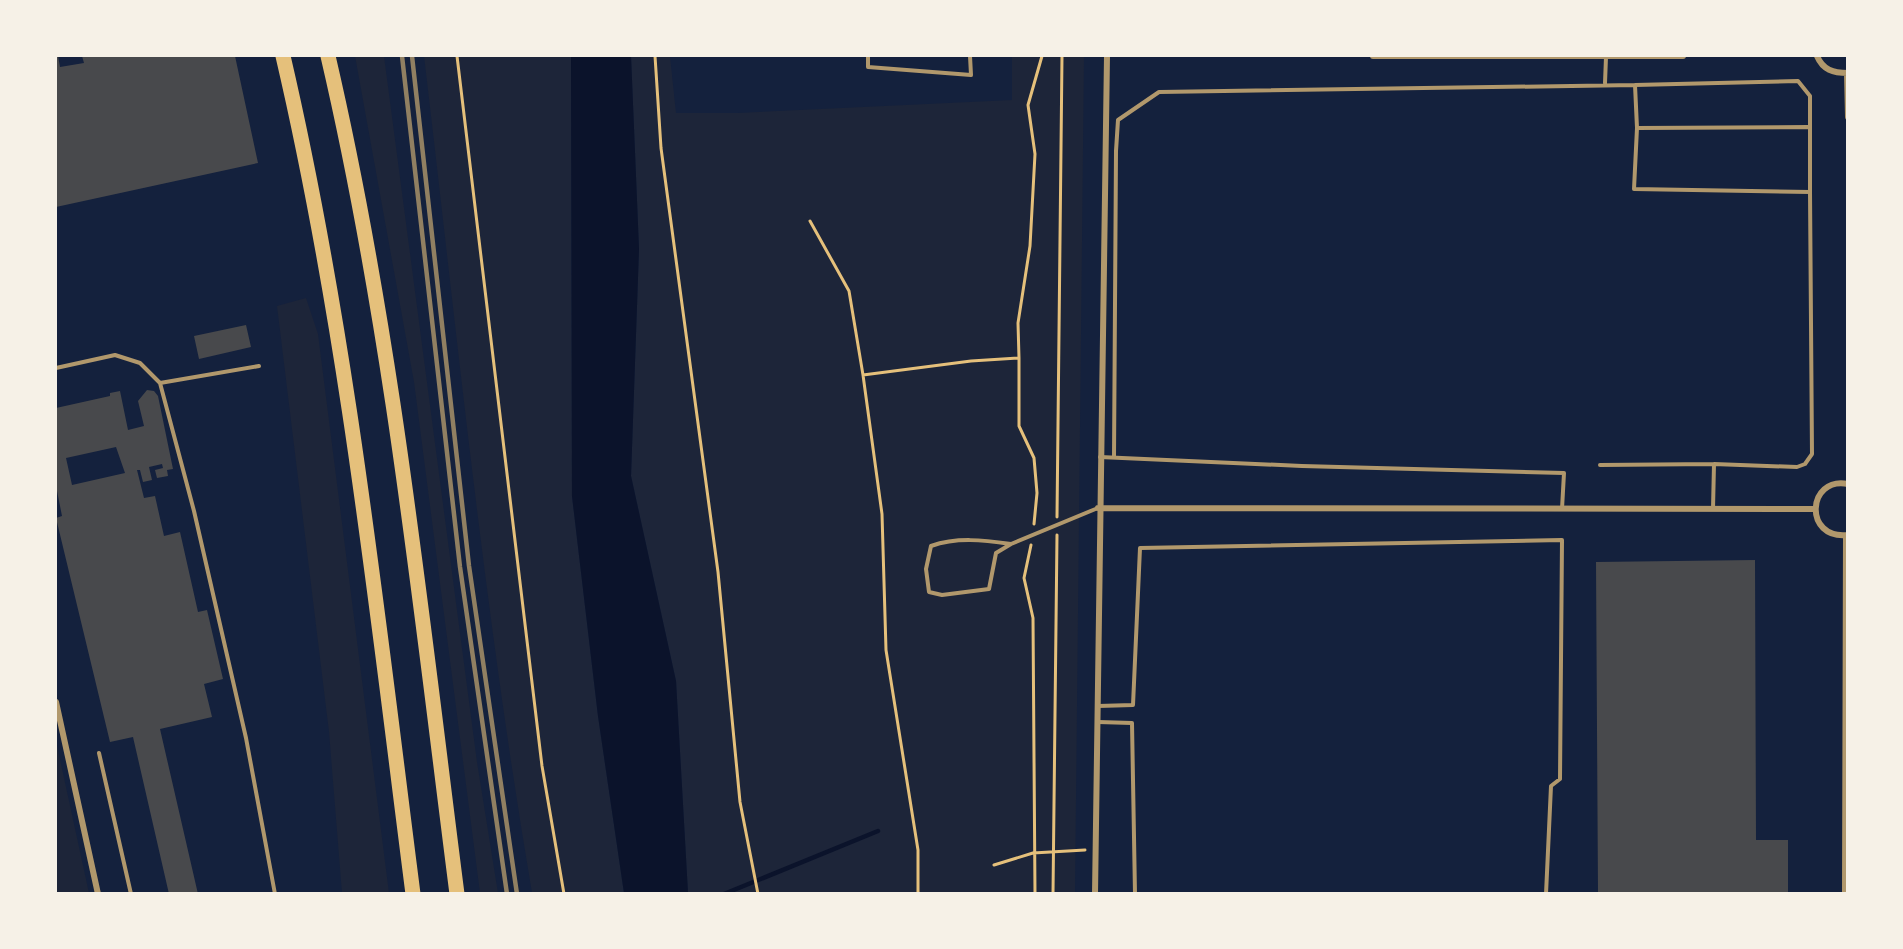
<svg xmlns="http://www.w3.org/2000/svg" width="1903" height="949" viewBox="0 0 1903 949" font-family="'Work Sans',sans-serif">
  <style>
    .green { fill: #1d2539 }
    .water { fill: #0b132b }
    .lines { fill: none; stroke-linecap: round; stroke-linejoin: round }
    .stream { stroke: #0b132b; stroke-width: 4.5 }
    .building { fill: #48494c; fill-rule: evenodd }
    .path { stroke: #e5c07b; stroke-width: 3 }
    .service { stroke: #b1986c; stroke-width: 4 }
    .minor { stroke: #b1986c; stroke-width: 6 }
    .motorway { stroke: #e5c07b; stroke-width: 15 }
    .rail { stroke: #918062; stroke-width: 4.5 }
  </style>
  <rect width="100%" height="100%" fill="#14213d"/>
  <path class="green" d="M355,56H384L477,762L498,893H480L414,382Z
    M424,56H571L572,496L598,716L624,893H532C485,617 457,334 424,56Z
    M631,56H670L676,113H738L1012,100V56H1084L1075,893H688L676,681L631,476L639,249Z
    M306,298L318,334L389,893H342L329,732L277,306Z
    M56,741L89,893H56Z"/>
  <path class="water" d="M571,56H631L639,249L631,476L676,681L688,893H624L598,716L572,496Z"/>
  <g class="lines">
    <path class="stream" d="M724,894L878,831"/>
  </g>
  <path class="building" d="M56,56H58L60,67L84,63L82,56H235L258,163L56,207Z
    M246,325L251,347L199,359L194,336Z
    M147,390L154,391L158,396L173,469L167,470L168,476L157,478L155,470L163,468L162,464L149,467L152,480L143,482L140,470H137L144,498L155,496L164,536L180,532L198,612L207,610L223,679L204,684L212,717L160,729L198,894H169L133,737L110,742L56,518L62,516L56,486V408L110,396V393L120,391L128,430L144,426L138,401ZM116,447L125,473L72,485L66,458Z
    M1755,560L1756,840H1788V894H1598L1596,562Z"/>
  <g class="lines">
    <path class="path" d="M457,56L542,766L564,894
      M655,56L661,148L718,572L740,802L758,894
      M810,221L849,291L863,375L882,514L886,650L918,850V894
      M1019,358V426L1034,458L1037,493L1034,524
      M863,375L971,361L1019,358L1018,323L1030,246L1035,154L1028,105L1042,56
      M1057,517L1062,56
      M1031,545L1024,578L1033,618L1035,894
      M994,865L1033,853L1085,850
      M1053,894L1057,535"/>
    <path class="service" d="M868,56V67L971,75L970,56
      M1605,83L1606,57
      M1637,128L1808,127
      M56,368L115,355L140,363L160,383L194,511L246,738L275,894
      M160,383L259,366
      M1100,457L1302,466L1564,473L1562,509
      M1114,457L1116,151L1118,120L1159,92L1635,85L1637,128L1634,189L1810,192V96L1798,81L1635,85
      M1714,464L1797,467L1805,464L1812,454L1810,192
      M1600,465L1714,464L1713,509
      M1011,544C983,540 957,537 931,546L926,569L929,592L942,595L989,589L996,553L1011,544L1098,508
      M1098,706L1133,705L1140,548L1562,540L1560,779L1551,786L1546,894
      M1098,722L1132,723L1135,894
      M99,753L131,894"/>
    <path class="minor" d="M1373,56H1683
      M1817,56C1823,70 1833,73 1848,73
      M1847,73L1848,117
      M1848,484C1807,476 1803,540 1848,535
      M1098,508L1815,509
      M56,702L98,894
      M1095,894L1107,56
      M1845,894L1846,536"/>
    <path class="motorway" d="M283,56C347,331 377,613 413,894
      M328,56C392,331 421,613 457,894"/>
    <path class="rail" d="M402,56L460,567L507,894
      M412,56L469,566L517,894"/>
  </g>
  <rect width="1903" height="949" fill="none" stroke="#f6f1e7" stroke-width="114"/>
</svg>
